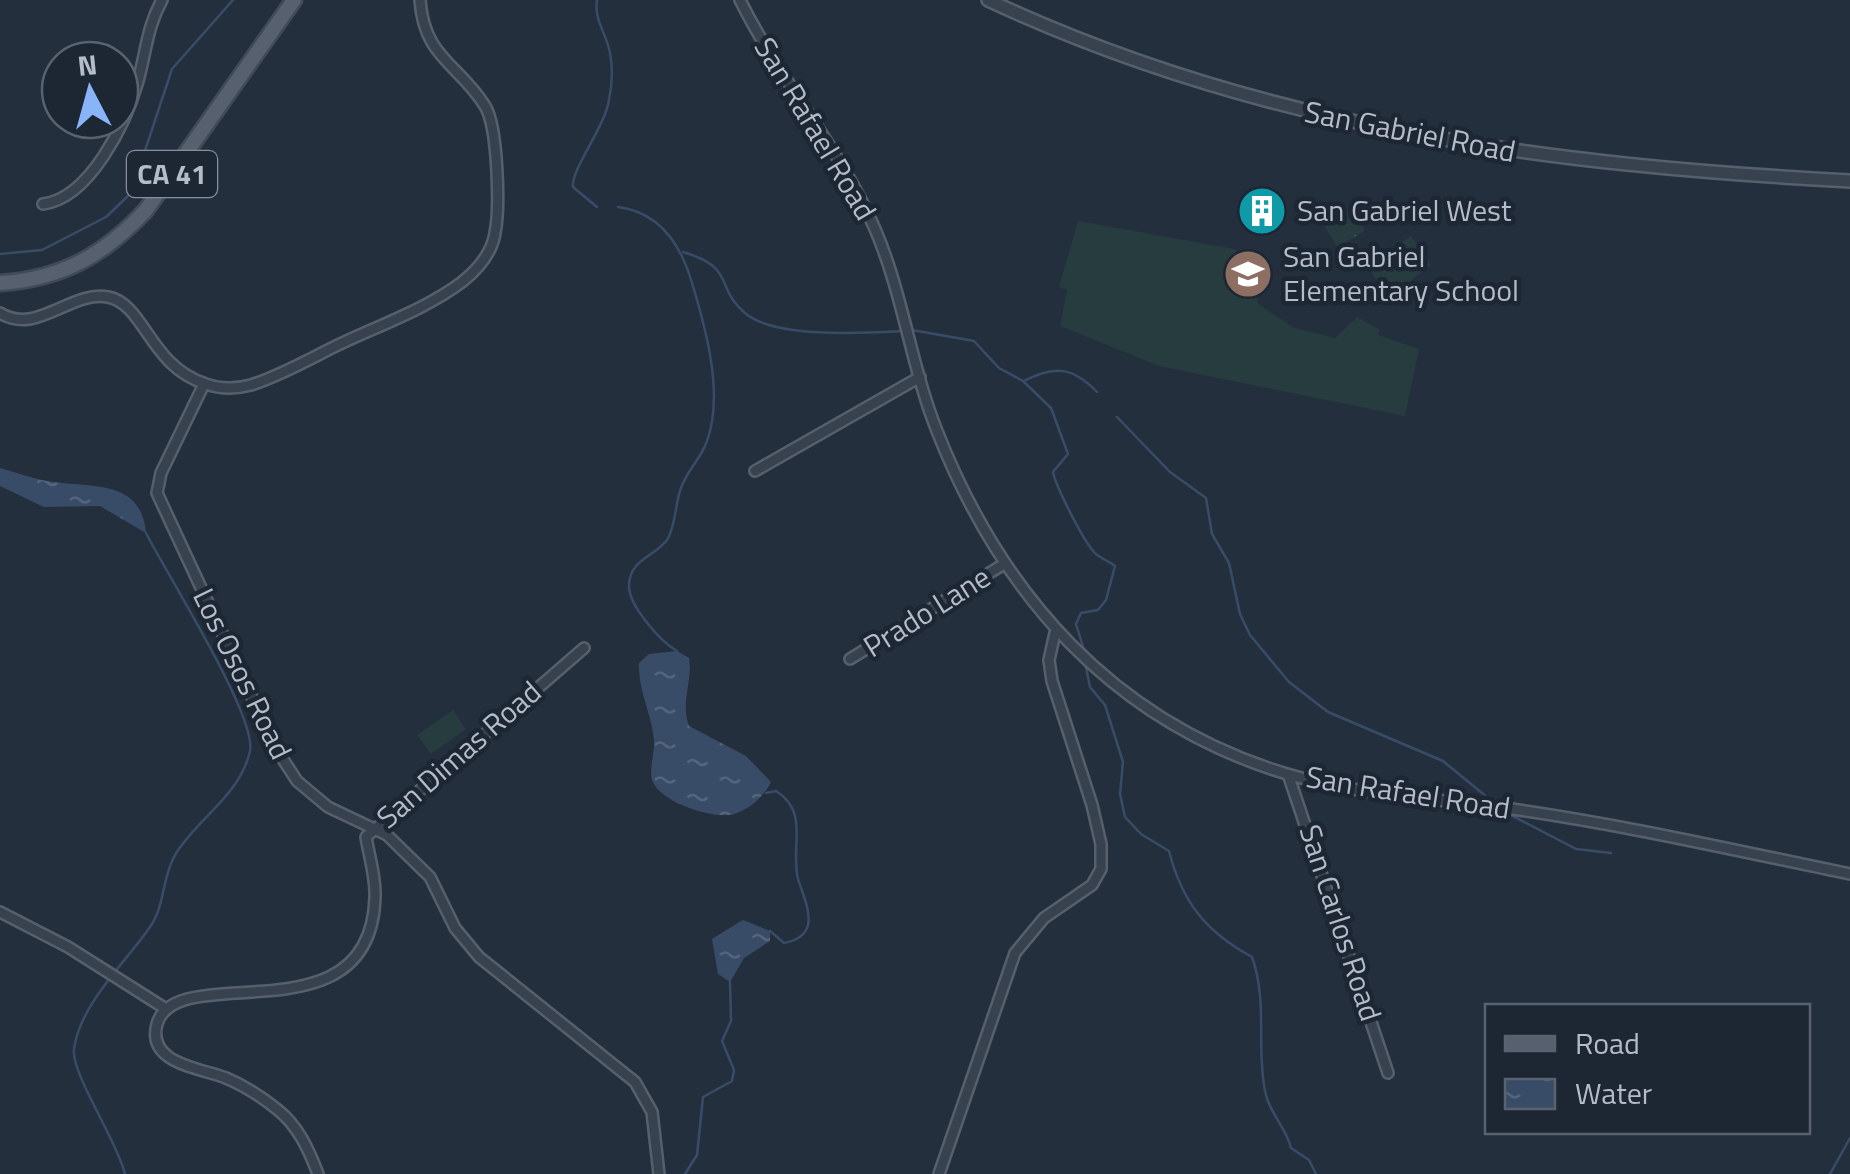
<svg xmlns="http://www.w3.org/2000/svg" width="1850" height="1174" viewBox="0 0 1850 1174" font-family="'Titillium Web',sans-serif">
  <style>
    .grass { fill: url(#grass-tufts) }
    .pitch { fill: #263c3f }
    .water { fill: url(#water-ripples) }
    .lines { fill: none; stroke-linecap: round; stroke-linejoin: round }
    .stream { stroke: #394c67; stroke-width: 2.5 }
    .minor-casing { stroke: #565f6c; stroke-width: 14 }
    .tertiary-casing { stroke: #565f6c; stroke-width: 16 }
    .primary-casing { stroke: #414a57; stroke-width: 19 }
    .minor { stroke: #38414e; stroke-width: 9 }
    .tertiary { stroke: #38414e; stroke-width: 11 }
    .primary { stroke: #56606e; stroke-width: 14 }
    .labels { text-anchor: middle; stroke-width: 9; stroke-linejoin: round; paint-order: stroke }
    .shield { fill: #1d2633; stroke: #878f9c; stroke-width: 2.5 }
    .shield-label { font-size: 28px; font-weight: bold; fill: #b4bcc9 }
    .street-label { font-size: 30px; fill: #b4bcc9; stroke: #1d2633 }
    .poi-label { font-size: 30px; fill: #b4bcc9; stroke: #1d2633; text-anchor: start }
  </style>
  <defs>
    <pattern id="grass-tufts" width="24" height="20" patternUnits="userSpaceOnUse" patternTransform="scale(2.5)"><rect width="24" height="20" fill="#263c3f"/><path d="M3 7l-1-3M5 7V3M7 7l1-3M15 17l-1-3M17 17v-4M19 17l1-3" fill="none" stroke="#435659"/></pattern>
    <pattern id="water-ripples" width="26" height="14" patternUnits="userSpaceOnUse" patternTransform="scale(2.5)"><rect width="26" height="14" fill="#394c67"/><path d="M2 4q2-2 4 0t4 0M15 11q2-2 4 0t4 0" fill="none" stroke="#53647b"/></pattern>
  </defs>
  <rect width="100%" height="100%" fill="#242f3e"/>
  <path class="grass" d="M1351,210L1365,230L1338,248L1325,227Z"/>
  <path class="pitch" d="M1078,221L1234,249L1259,267L1257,303L1294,328L1335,338L1357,317L1380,330L1378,335L1419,349L1405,416L1159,366L1060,326L1067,290L1059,287Z
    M1411,236L1431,265L1388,298L1367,265Z
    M453,710L466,729L431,754L417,735Z"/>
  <path class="water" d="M0,468C18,473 36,480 54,482C95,488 141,480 146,533L100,506L44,507L0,486Z
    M677,651L689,658C693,681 680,702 689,726L746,756L771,782C764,797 745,813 729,815C707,817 660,802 652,780C649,769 655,752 654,740C652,714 638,691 639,663L649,654Z
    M743,920L770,931V941L744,958L730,982L718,974L712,939Z"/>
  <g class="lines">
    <path class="stream" d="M597,207L573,187C571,169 605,127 609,100C612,85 613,68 610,53C606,32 594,21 597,0
      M618,207C659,212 681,245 692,283C706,329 724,394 707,441C701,459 687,470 681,488C675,503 676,526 667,540C654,557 630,559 629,585C628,605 660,641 677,651
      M683,252C737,268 714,287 745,313C775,339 866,333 904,331
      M0,254L42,250L106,217L131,193L172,69L233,0
      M912,330L974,341L999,368L1023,381L1051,408L1068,454L1053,472C1056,487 1083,540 1094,552C1100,559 1108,560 1115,566L1106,600L1098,610L1081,613L1076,624L1084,650
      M1024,381C1055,365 1073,367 1097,392
      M1117,417L1170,472L1206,498L1212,534L1229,563L1240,614L1250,635L1289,682L1328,712L1443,761L1493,802
      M1084,658L1090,687L1105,705L1123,762L1120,794L1125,817L1141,834L1169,851C1182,902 1206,932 1252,957C1268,1002 1256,1046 1265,1091C1269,1113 1286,1127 1291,1148L1309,1160L1316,1174
      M766,793L776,791C810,812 790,847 798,879C802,892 811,911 808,925C805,937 795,941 784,943L770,931
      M1503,811L1576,849L1611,853
      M125,1174C117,1140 71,1074 74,1049C80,1004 126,962 150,927C165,906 162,877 175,855C196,819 240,796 250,751C257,716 166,573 146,533
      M685,1174L697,1155L703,1097L732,1081L734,1070L722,1041L731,1021L730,982
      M1830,1174L1850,1138"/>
    <g class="minor-casing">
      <path id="minor" d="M740,0C779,79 840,148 875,229C903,294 911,366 937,431C1002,596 1114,722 1287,774C1360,796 1437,798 1512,809C1625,825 1738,851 1850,874
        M43,204C90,198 126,123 138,81C146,52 147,27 162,0
        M0,313C37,336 71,290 108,297C145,304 149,366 206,384C220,389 236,389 251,385C282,375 311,358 340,344C380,325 426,309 462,282C477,270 492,253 495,233C500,208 498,127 485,106C459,64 424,58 420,0
        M204,384L161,473L157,493L275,747L297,781L328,807L387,835L430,877L455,928L479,957L635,1082L652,1112L659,1174
        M755,471L920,377
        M850,659L1004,564
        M1288,774L1388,1073
        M0,912L68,947L166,1009
        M318,1174C309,1150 298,1126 278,1110C262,1097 245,1086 226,1078C201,1068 146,1064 157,1024C176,957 371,1044 375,897C376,877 369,856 366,837L584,648
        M939,1174L1015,953L1044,918L1092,885L1101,869V844L1092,805L1052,681L1049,660L1055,633"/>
    </g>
    <g class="tertiary-casing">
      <path id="tertiary" d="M988,0C1264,129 1549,165 1850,181"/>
    </g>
    <g class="primary-casing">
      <path id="primary" d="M0,283C62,279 104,255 146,210L294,0"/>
    </g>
    <use href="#minor" class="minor"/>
    <use href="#tertiary" class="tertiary"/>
    <use href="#primary" class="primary"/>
  </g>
  <defs>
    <g id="building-disc" transform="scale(2.5)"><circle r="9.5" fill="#0f9aa8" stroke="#1d2633"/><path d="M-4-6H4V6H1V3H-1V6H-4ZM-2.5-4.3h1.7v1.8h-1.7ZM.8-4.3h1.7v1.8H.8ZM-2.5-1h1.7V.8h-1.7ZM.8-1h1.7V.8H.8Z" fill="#fff"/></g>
    <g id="school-disc" transform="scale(2.5)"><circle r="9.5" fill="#8d6e63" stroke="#1d2633"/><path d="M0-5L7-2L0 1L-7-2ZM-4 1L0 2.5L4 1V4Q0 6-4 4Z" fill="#fff"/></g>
  </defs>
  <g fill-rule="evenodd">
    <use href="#building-disc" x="1262" y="211"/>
    <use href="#school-disc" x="1248" y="274"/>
  </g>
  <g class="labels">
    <rect class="shield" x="127" y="151" width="90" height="46" rx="8"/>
    <g class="shield-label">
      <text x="172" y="184">CA 41</text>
    </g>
    <g class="street-label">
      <text transform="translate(815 129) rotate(59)" y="10">San Rafael Road</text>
      <text transform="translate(1410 132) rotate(11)" y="10">San Gabriel Road</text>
      <text transform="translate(927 612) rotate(-32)" y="10">Prado Lane</text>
      <text transform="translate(242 674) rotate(64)" y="10">Los Osos Road</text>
      <text transform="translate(459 755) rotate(-41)" y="10">San Dimas Road</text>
      <text transform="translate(1408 793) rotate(9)" y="10">San Rafael Road</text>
      <text transform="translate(1340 923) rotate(72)" y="10">San Carlos Road</text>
    </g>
    <g class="poi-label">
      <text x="1297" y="221">San Gabriel West</text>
      <text x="1283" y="267">San Gabriel<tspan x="1283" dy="34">Elementary School</tspan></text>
    </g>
  </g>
  <rect x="1485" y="1004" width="325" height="130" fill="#1d2633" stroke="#59626f" stroke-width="2.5"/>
  <rect x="1505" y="1036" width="50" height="15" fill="#56606e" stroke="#59626f" stroke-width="2.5"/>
  <text x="1575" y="1054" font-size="30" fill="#b4bcc9">Road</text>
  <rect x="1505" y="1079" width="50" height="30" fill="url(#water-ripples)" stroke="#59626f" stroke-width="2.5"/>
  <text x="1575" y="1104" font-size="30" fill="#b4bcc9">Water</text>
  <g transform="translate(90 90) rotate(354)"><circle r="48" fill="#1d2633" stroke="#59626f" stroke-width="2.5"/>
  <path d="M0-8L18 38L0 25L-18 38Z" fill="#8ab4f8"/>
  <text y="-15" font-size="28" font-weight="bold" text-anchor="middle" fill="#b4bcc9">N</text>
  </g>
</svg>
